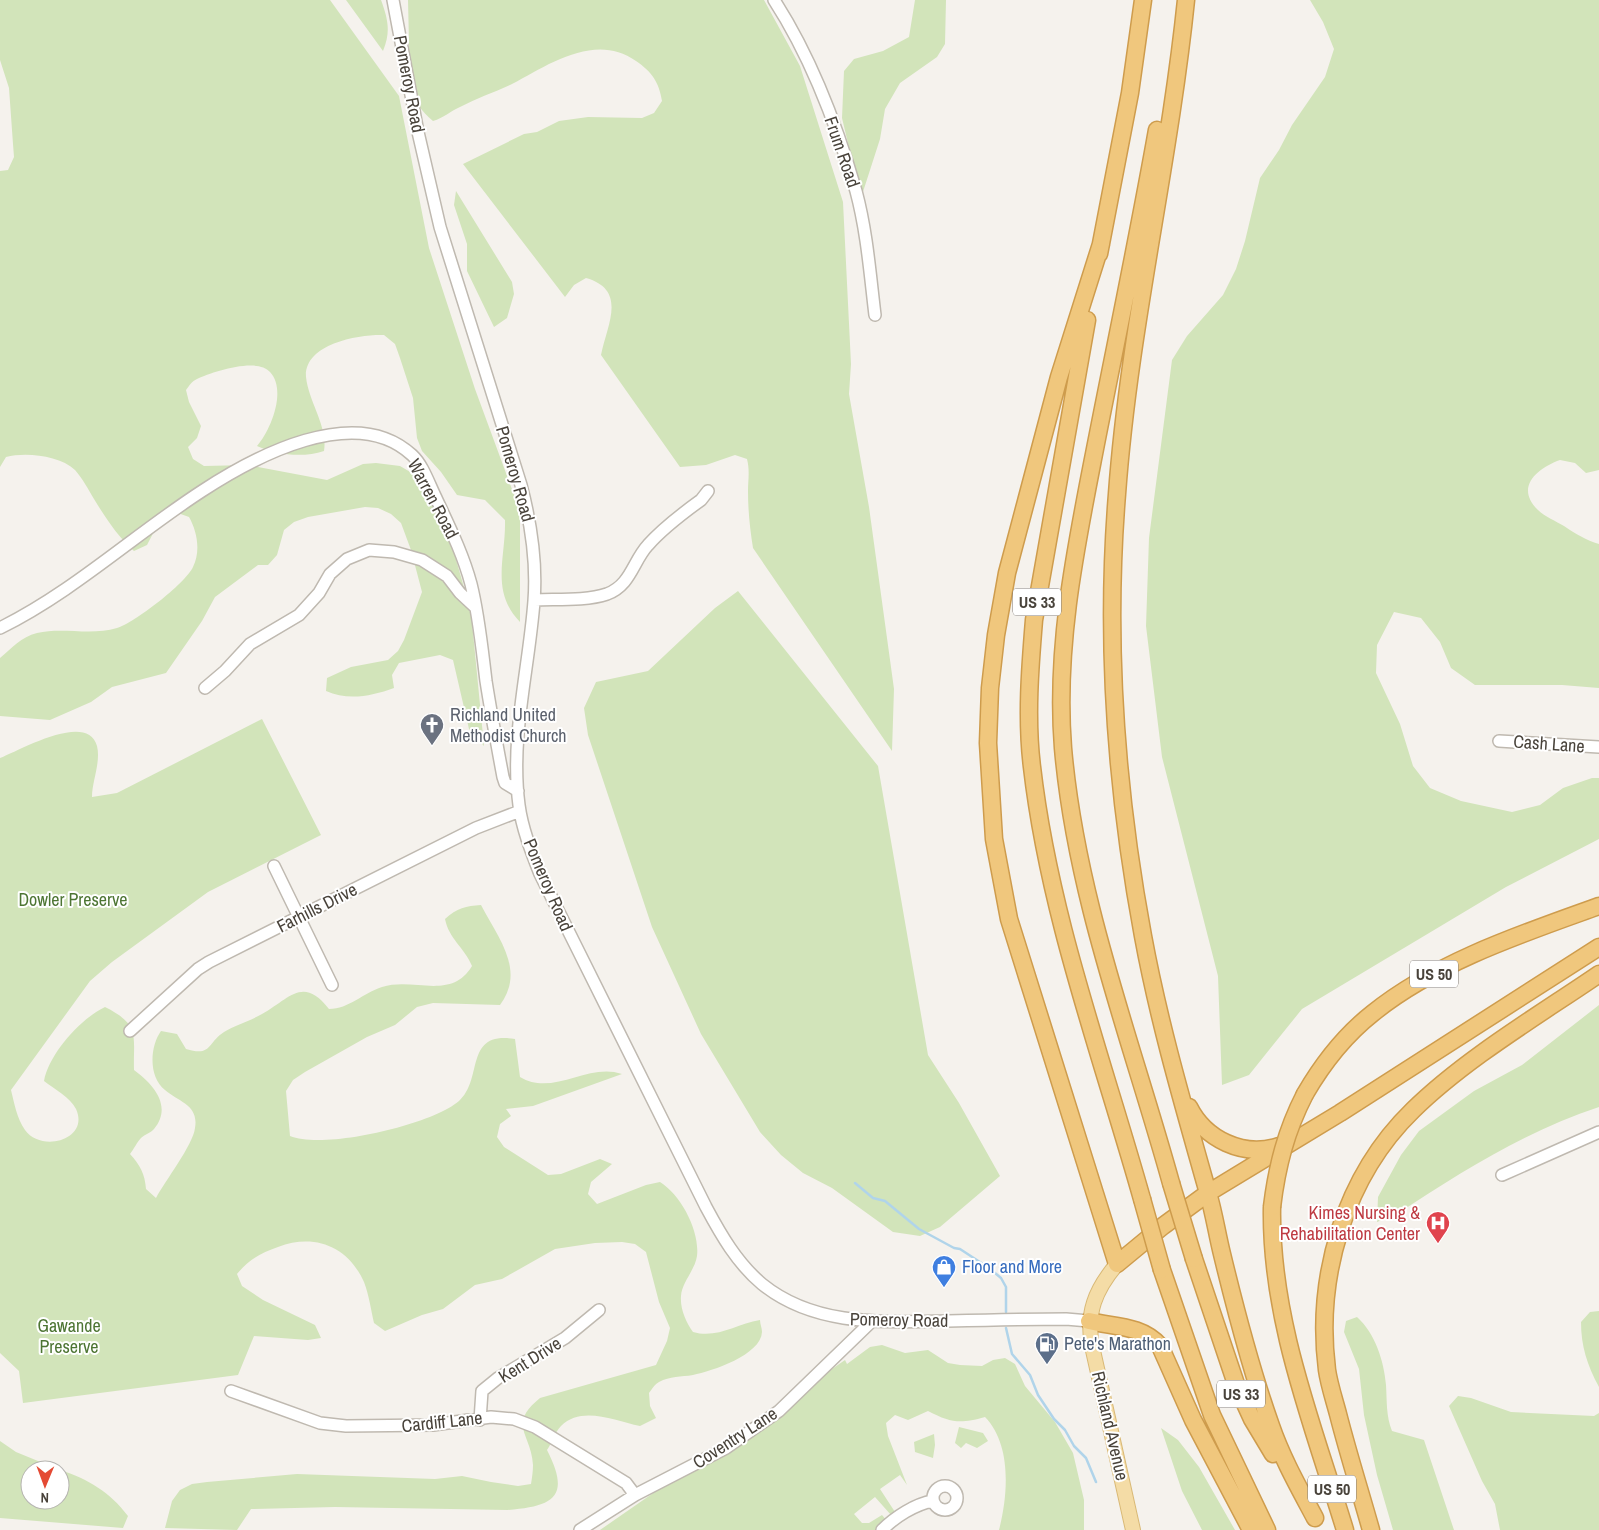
<svg xmlns="http://www.w3.org/2000/svg" width="1599" height="1530" viewBox="0 0 1599 1530" font-family="'Archivo Narrow',sans-serif">
  <style>
    .green { fill: #d2e4ba }
    .lines { fill: none; stroke-linecap: round; stroke-linejoin: round }
    .stream { stroke: #b0d4ea; stroke-width: 2.5 }
    .minor-casing { stroke: #bfb9b0; stroke-width: 14 }
    .major-casing { stroke: #d9b976; stroke-width: 16 }
    .highway-casing { stroke: #ce9c4d; stroke-width: 19 }
    .minor { stroke: #fff; stroke-width: 11 }
    .major { stroke: #f4dca6; stroke-width: 14 }
    .highway { stroke: #f0c77d; stroke-width: 16 }
    .highway-bridge-casing { stroke: #ce9c4d; stroke-width: 19; stroke-linecap: butt }
    .highway-bridge { stroke: #f0c77d; stroke-width: 16 }
    .labels { text-anchor: middle; stroke-width: 4; stroke-linejoin: round; paint-order: stroke }
    .shield { fill: #fff; stroke: #807b76; stroke-width: 1 }
    .shield-label { font-size: 16px; font-weight: bold; fill: #49433b }
    .street-label { font-size: 18px; fill: #49433b; stroke: #fff }
    .worship-label { font-size: 18px; fill: #5b616d; stroke: #fff; text-anchor: start }
    .park-label { font-size: 18px; fill: #4d7533; stroke: #fff }
    .health-label { font-size: 18px; fill: #be3a42; stroke: #fff; text-anchor: end }
    .shop-label { font-size: 18px; fill: #366cbe; stroke: #fff; text-anchor: start }
    .service-label { font-size: 18px; fill: #4e5e75; stroke: #fff; text-anchor: start }
  </style>
  <rect width="100%" height="100%" fill="#f5f2ed"/>
  <path class="green" d="M0,0H330L399,96L429,248L475,389L520,511V622C490,591 506,558 505,520L485,500L457,495L441,472L422,451L417,438L413,398L400,358L395,344L384,335C361,334 304,343 306,377C309,403 328,426 324,451C303,458 277,455 257,446C271,430 287,390 270,372C257,357 212,372 197,379C192,381 189,386 186,390L189,402L201,426L197,438L188,447L193,459L204,466L248,465L327,480L363,464L376,463L400,466L412,473L427,494L451,542L471,612L484,746L469,729L453,660L440,655L399,663L392,675L394,688C372,696 348,701 326,691L327,678L351,667L388,660L398,651L404,640L422,592L411,550L401,523L391,514L378,508L365,507L308,517L294,522L284,530L277,555L268,565H258L215,597L202,621L166,673L112,687L91,702L50,720L0,716V658C12,648 21,637 37,633C63,627 91,636 117,628C134,623 185,584 193,567C201,551 197,531 189,517L175,512L162,516L147,545L134,551C118,537 105,517 94,499C88,489 83,479 75,470C59,455 25,452 6,457L0,467V171L8,170L14,157L13,144L9,88L0,60Z
    M346,0H381C388,19 391,32 383,51Z
    M408,0H764L800,66L843,202L851,364L849,394L869,507L894,689L892,751L753,548C750,529 748,511 748,491C748,480 750,471 747,459L735,455L706,465L680,467L601,355C607,325 628,290 586,278L574,285L565,297L463,164L524,134L537,132L559,121L588,117L642,118L654,113L662,101C659,82 652,72 636,61C596,32 549,64 512,84C495,92 477,98 460,107C450,111 444,118 433,121C421,111 415,102 410,87Z
    M915,0H946L945,44L937,57L900,83L885,109L880,139L861,198L842,118L844,71L854,59L883,51L909,37Z
    M1310,0H1599V470L1586,473L1575,463L1560,460C1538,468 1514,487 1538,510C1545,517 1556,521 1564,526C1576,534 1586,540 1599,544V688L1562,685H1475L1451,668L1440,642L1421,618L1394,612L1377,645L1376,673L1400,724L1413,766L1430,788L1461,801L1512,812L1540,805L1563,788L1592,778H1599V839L1506,887L1302,1009L1249,1075L1222,1085L1218,976L1162,757L1146,626L1149,538L1172,360L1187,336L1223,295L1236,269L1245,241L1260,178L1279,150L1292,125L1325,77L1334,49L1323,22Z
    M456,191L512,282L514,294L507,318L494,327L467,271V244L454,205Z
    M738,591L878,766L928,1055L959,1103L1000,1176L940,1227L920,1236L893,1232L832,1188L803,1173L781,1155L760,1132L701,1034L652,927L588,735L584,708L596,682L648,671L715,608Z
    M262,719L321,835L208,892L112,962L90,981L11,1090C14,1102 17,1119 25,1130C41,1153 90,1140 76,1109C70,1097 54,1089 44,1081C49,1054 80,1019 105,1007C141,1025 133,1036 134,1070C153,1084 173,1106 154,1129C151,1133 145,1134 141,1138C137,1142 134,1149 130,1154C140,1165 145,1174 146,1189L156,1198C165,1181 193,1145 195,1128C199,1105 179,1102 165,1090C148,1077 150,1046 161,1031L177,1034L186,1049C212,1057 207,1043 224,1032C235,1025 250,1021 262,1014C289,999 303,975 329,1009C349,1009 363,993 382,987C414,977 451,1001 472,966C464,947 449,939 445,919C457,908 466,906 481,905C498,938 526,970 500,1005L433,1003L417,1007L395,1025L367,1037L305,1072L293,1080L286,1091L290,1136C324,1150 431,1125 459,1101C484,1079 463,1031 515,1039L520,1077C553,1097 588,1062 622,1074L533,1106L506,1109L511,1116L500,1124L497,1137L504,1147L548,1175L561,1174L600,1159L612,1164L591,1182L588,1194L597,1204L646,1185L660,1182C681,1195 700,1231 697,1256C695,1270 682,1282 681,1296C680,1309 686,1322 693,1332C717,1339 736,1324 760,1320C760,1324 762,1328 762,1332C761,1355 712,1371 693,1375C681,1377 670,1376 659,1382C655,1384 652,1389 649,1393L650,1406L656,1418L640,1426C615,1421 582,1405 561,1426C555,1432 552,1443 547,1450C571,1497 554,1506 508,1510L335,1507L251,1509L237,1530L165,1528L172,1501L180,1490L192,1484L207,1482L297,1474L435,1479L462,1476L491,1482L518,1486L531,1484C532,1478 533,1471 533,1465C531,1433 507,1425 540,1398L656,1365L667,1341L670,1328L659,1302L646,1252L635,1244L622,1242L595,1243L555,1249L502,1279L475,1285L443,1309L422,1315L385,1331L374,1323C371,1310 369,1295 364,1282C348,1246 314,1233 278,1247C261,1253 249,1259 237,1274L242,1286L263,1300L315,1325L321,1338L308,1340L254,1336L238,1375L23,1403L19,1371L0,1353V758C20,750 88,711 97,746C101,762 92,781 92,797L117,793Z
    M1599,1005V1107C1526,1131 1461,1172 1397,1214L1377,1222L1378,1197L1401,1155L1419,1131L1474,1091L1522,1065Z
    M1599,1311V1387C1587,1365 1581,1346 1581,1322L1590,1312Z
    M1357,1317C1375,1333 1384,1361 1386,1385C1387,1401 1386,1416 1392,1431L1424,1440L1454,1530H1393L1377,1475L1364,1415L1359,1369L1344,1332L1346,1321Z
    M882,1345L905,1353L928,1350L948,1363L960,1365L982,1366L993,1360L1005,1358L1015,1364L1025,1386L1055,1422L1073,1453L1084,1500V1530H999C1008,1495 1012,1445 985,1417C960,1424 951,1423 928,1411L908,1420L895,1415L886,1423L888,1436L907,1485L900,1475L880,1489L895,1512L891,1515L875,1497L854,1514L862,1523H869L882,1515L887,1521L877,1530H600L845,1360L847,1364L870,1347Z
    M1458,1396L1471,1398L1511,1412L1594,1416L1599,1413V1530H1500L1495,1504L1482,1481L1449,1406Z
    M959,1427L983,1433L988,1441L977,1448L966,1443L961,1448L955,1443Z
    M1161,1428L1178,1440L1199,1467L1235,1530H1202L1182,1491Z
    M934,1434L935,1445L933,1458L915,1452L914,1442Z
    M0,1441L16,1452L60,1470H30V1500H60V1470C88,1479 110,1492 128,1516L123,1528L0,1518Z"/>
  <g class="lines">
    <path class="stream" d="M855,1183L873,1198L885,1201L919,1229L954,1248L960,1249L989,1268L1001,1278L1006,1287V1312
      M1006,1328L1012,1354L1030,1375L1038,1395L1054,1419L1065,1430L1074,1446L1086,1458L1096,1482"/>
    <g class="minor-casing">
      <path id="minor" d="M393,0L418,132L440,227L521,485C531,523 537,562 534,601C529,669 510,737 519,805C522,828 531,851 540,874L706,1207C721,1235 737,1263 762,1284C815,1327 884,1322 948,1321C987,1320 1027,1319 1066,1319L1089,1321
        M774,0C811,57 837,126 856,191C867,232 870,274 875,315
        M535,600C557,599 586,601 607,594C631,585 633,561 648,545C663,528 683,513 701,500L708,491
        M0,628C73,592 134,535 202,491C254,457 355,402 412,455C423,465 429,484 436,498C449,526 463,554 471,584C479,616 482,649 486,681C491,713 497,745 503,777L505,783L518,791
        M205,688L225,671L250,644L299,615L319,593L330,574L347,559L369,550L394,552L422,560L447,576L460,593L475,607
        M1499,741L1599,747
        M274,866L332,985
        M130,1031L198,969L209,962L476,828L520,811
        M1502,1175L1599,1132
        M231,1391L320,1423L346,1426L433,1425L491,1417L514,1419L535,1427L626,1483L635,1495
        M480,1420L482,1391L498,1378L565,1338L599,1310
        M933 1498a12 12 0 1 1 24 0a12 12 0 1 1-24 0Z
        M580,1530L635,1495L726,1448L779,1411L871,1322
        M882,1530C895,1517 915,1504 933,1501"/>
    </g>
    <g class="major-casing">
      <path id="major" d="M1117,1264C1095,1290 1086,1313 1092,1346L1133,1530"/>
    </g>
    <g class="highway-casing">
      <path id="highway" d="M1186,0C1169,166 1129,328 1117,494C1105,641 1116,791 1143,936C1159,1023 1184,1108 1208,1193C1214,1213 1217,1234 1222,1254C1236,1312 1251,1370 1271,1426C1282,1458 1299,1488 1315,1518
        M1157,130C1138,238 1115,346 1094,454C1075,551 1055,649 1063,748C1076,898 1131,1039 1171,1183
        M1101,244L1059,377L1007,573L996,635L990,688L988,743L994,839L1009,919L1117,1264L1163,1226L1208,1193L1340,1113L1599,947
        M1099,254L1130,93L1143,0
        M1087,320L1034,620C1030,668 1026,719 1032,767C1049,915 1102,1057 1142,1199
        M1305,1094C1323,1063 1345,1035 1373,1013C1436,962 1524,933 1599,906
        M1189,1107C1205,1139 1243,1158 1279,1146
        M1272,1207C1270,1319 1313,1425 1345,1530
        M1194,1259L1236,1384L1252,1419L1273,1454
        M1162,1270L1212,1415L1267,1530
        M1089,1321C1114,1327 1142,1325 1160,1346L1193,1420L1251,1530
        M1371,1530C1360,1491 1348,1453 1338,1414C1334,1399 1329,1384 1327,1370C1315,1276 1345,1176 1413,1110C1465,1059 1539,1015 1599,974"/>
    </g>
    <use href="#minor" class="minor"/>
    <use href="#major" class="major"/>
    <use href="#highway" class="highway"/>
    <g class="highway-bridge-casing">
      <path id="highway-bridge" d="M1171,1183L1194,1259
        M1142,1199L1162,1270
        M1272,1207C1277,1166 1286,1131 1305,1094"/>
    </g>
    <use href="#highway-bridge" class="highway-bridge"/>
  </g>
  <defs>
    <g id="church-pin" transform="scale(1.25)"><path d="M0 17L-7.5 6A9.5 9.5 0 1 1 7.5 6Z" fill="#6b7280" stroke="#fff"/><path d="M-1.2-6h2.4v3.5h3.3v2.4h-3.3V6h-2.4V-.1h-3.3v-2.4h3.3Z" fill="#fff"/></g>
    <g id="hospital-pin" transform="scale(1.25)"><path d="M0 17L-7.5 6A9.5 9.5 0 1 1 7.5 6Z" fill="#e0444e" stroke="#fff"/><path d="M-5-5h3v3.5h4V-5h3V5h-3V1.5h-4V5h-3Z" fill="#fff"/></g>
    <g id="shop-pin" transform="scale(1.25)"><path d="M0 17L-7.5 6A9.5 9.5 0 1 1 7.5 6Z" fill="#3f7fe0" stroke="#fff"/><path d="M-5-2.5h2.3a2.7 3.5 0 0 1 5.4 0H5L5.5 6h-11ZM-1.5-2.5h3a1.5 2.3 0 0 0-3 0Z" fill="#fff"/></g>
    <g id="fuel-pin" transform="scale(1.25)"><path d="M0 17L-7.5 6A9.5 9.5 0 1 1 7.5 6Z" fill="#5c6f8a" stroke="#fff"/><path d="M-5.5-6h7V0h2V4h1.3V-2.5L3-4.5l.8-.8L6-3V5H2.5V1h-1V6h-7ZM-4.2-4.7v3.2H.2V-4.7Z" fill="#fff"/></g>
  </defs>
  <g fill-rule="evenodd">
    <use href="#church-pin" x="432" y="725"/>
    <use href="#hospital-pin" x="1438" y="1223"/>
    <use href="#shop-pin" x="944" y="1267"/>
    <use href="#fuel-pin" x="1047" y="1344"/>
  </g>
  <g class="labels">
    <g class="shield">
      <rect x="1013" y="588.5" width="48" height="27" rx="4"/>
      <rect x="1410" y="960.5" width="48" height="27" rx="4"/>
      <rect x="1217" y="1380.5" width="48" height="27" rx="4"/>
      <rect x="1308" y="1475.5" width="48" height="27" rx="4"/>
    </g>
    <g class="shield-label">
      <text x="1037" y="608">US 33</text>
      <text x="1434" y="980">US 50</text>
      <text x="1241" y="1400">US 33</text>
      <text x="1332" y="1495">US 50</text>
    </g>
    <g class="street-label">
      <text transform="translate(409 84) rotate(79)" y="6">Pomeroy Road</text>
      <text transform="translate(842 152) rotate(71)" y="6">Frum Road</text>
      <text transform="translate(515 474) rotate(74)" y="6">Pomeroy Road</text>
      <text transform="translate(433 499) rotate(62)" y="6">Warren Road</text>
      <text transform="translate(1549 744) rotate(4)" y="6">Cash Lane</text>
      <text transform="translate(548 885) rotate(67)" y="6">Pomeroy Road</text>
      <text transform="translate(317 908) rotate(-27)" y="6">Farhills Drive</text>
      <text transform="translate(899 1320) rotate(1)" y="6">Pomeroy Road</text>
      <text transform="translate(530 1360) rotate(-32)" y="6">Kent Drive</text>
      <text transform="translate(442 1422) rotate(-6)" y="6">Cardiff Lane</text>
      <text transform="translate(1110 1426) rotate(77)" y="6">Richland Avenue</text>
      <text transform="translate(735 1438) rotate(-33)" y="6">Coventry Lane</text>
    </g>
    <g class="worship-label">
      <text x="450" y="721">Richland United<tspan x="450" dy="21">Methodist Church</tspan></text>
    </g>
    <g class="park-label">
      <text x="73" y="906">Dowler Preserve</text>
      <text x="69" y="1332">Gawande<tspan x="69" dy="21">Preserve</tspan></text>
    </g>
    <g class="health-label">
      <text x="1420" y="1219">Kimes Nursing &amp;<tspan x="1420" dy="21">Rehabilitation Center</tspan></text>
    </g>
    <g class="shop-label">
      <text x="962" y="1273">Floor and More</text>
    </g>
    <g class="service-label">
      <text x="1064" y="1350">Pete's Marathon</text>
    </g>
  </g>
  <g transform="translate(45 1485) rotate(181)"><circle r="24" fill="#ffffff" stroke="#b6b4b1"/>
  <path d="M0-4L9 19L0 12L-9 19Z" fill="#e44a34"/>
  <text y="-8" font-size="14" font-weight="bold" text-anchor="middle" fill="#49433b">N</text>
  </g>
</svg>
